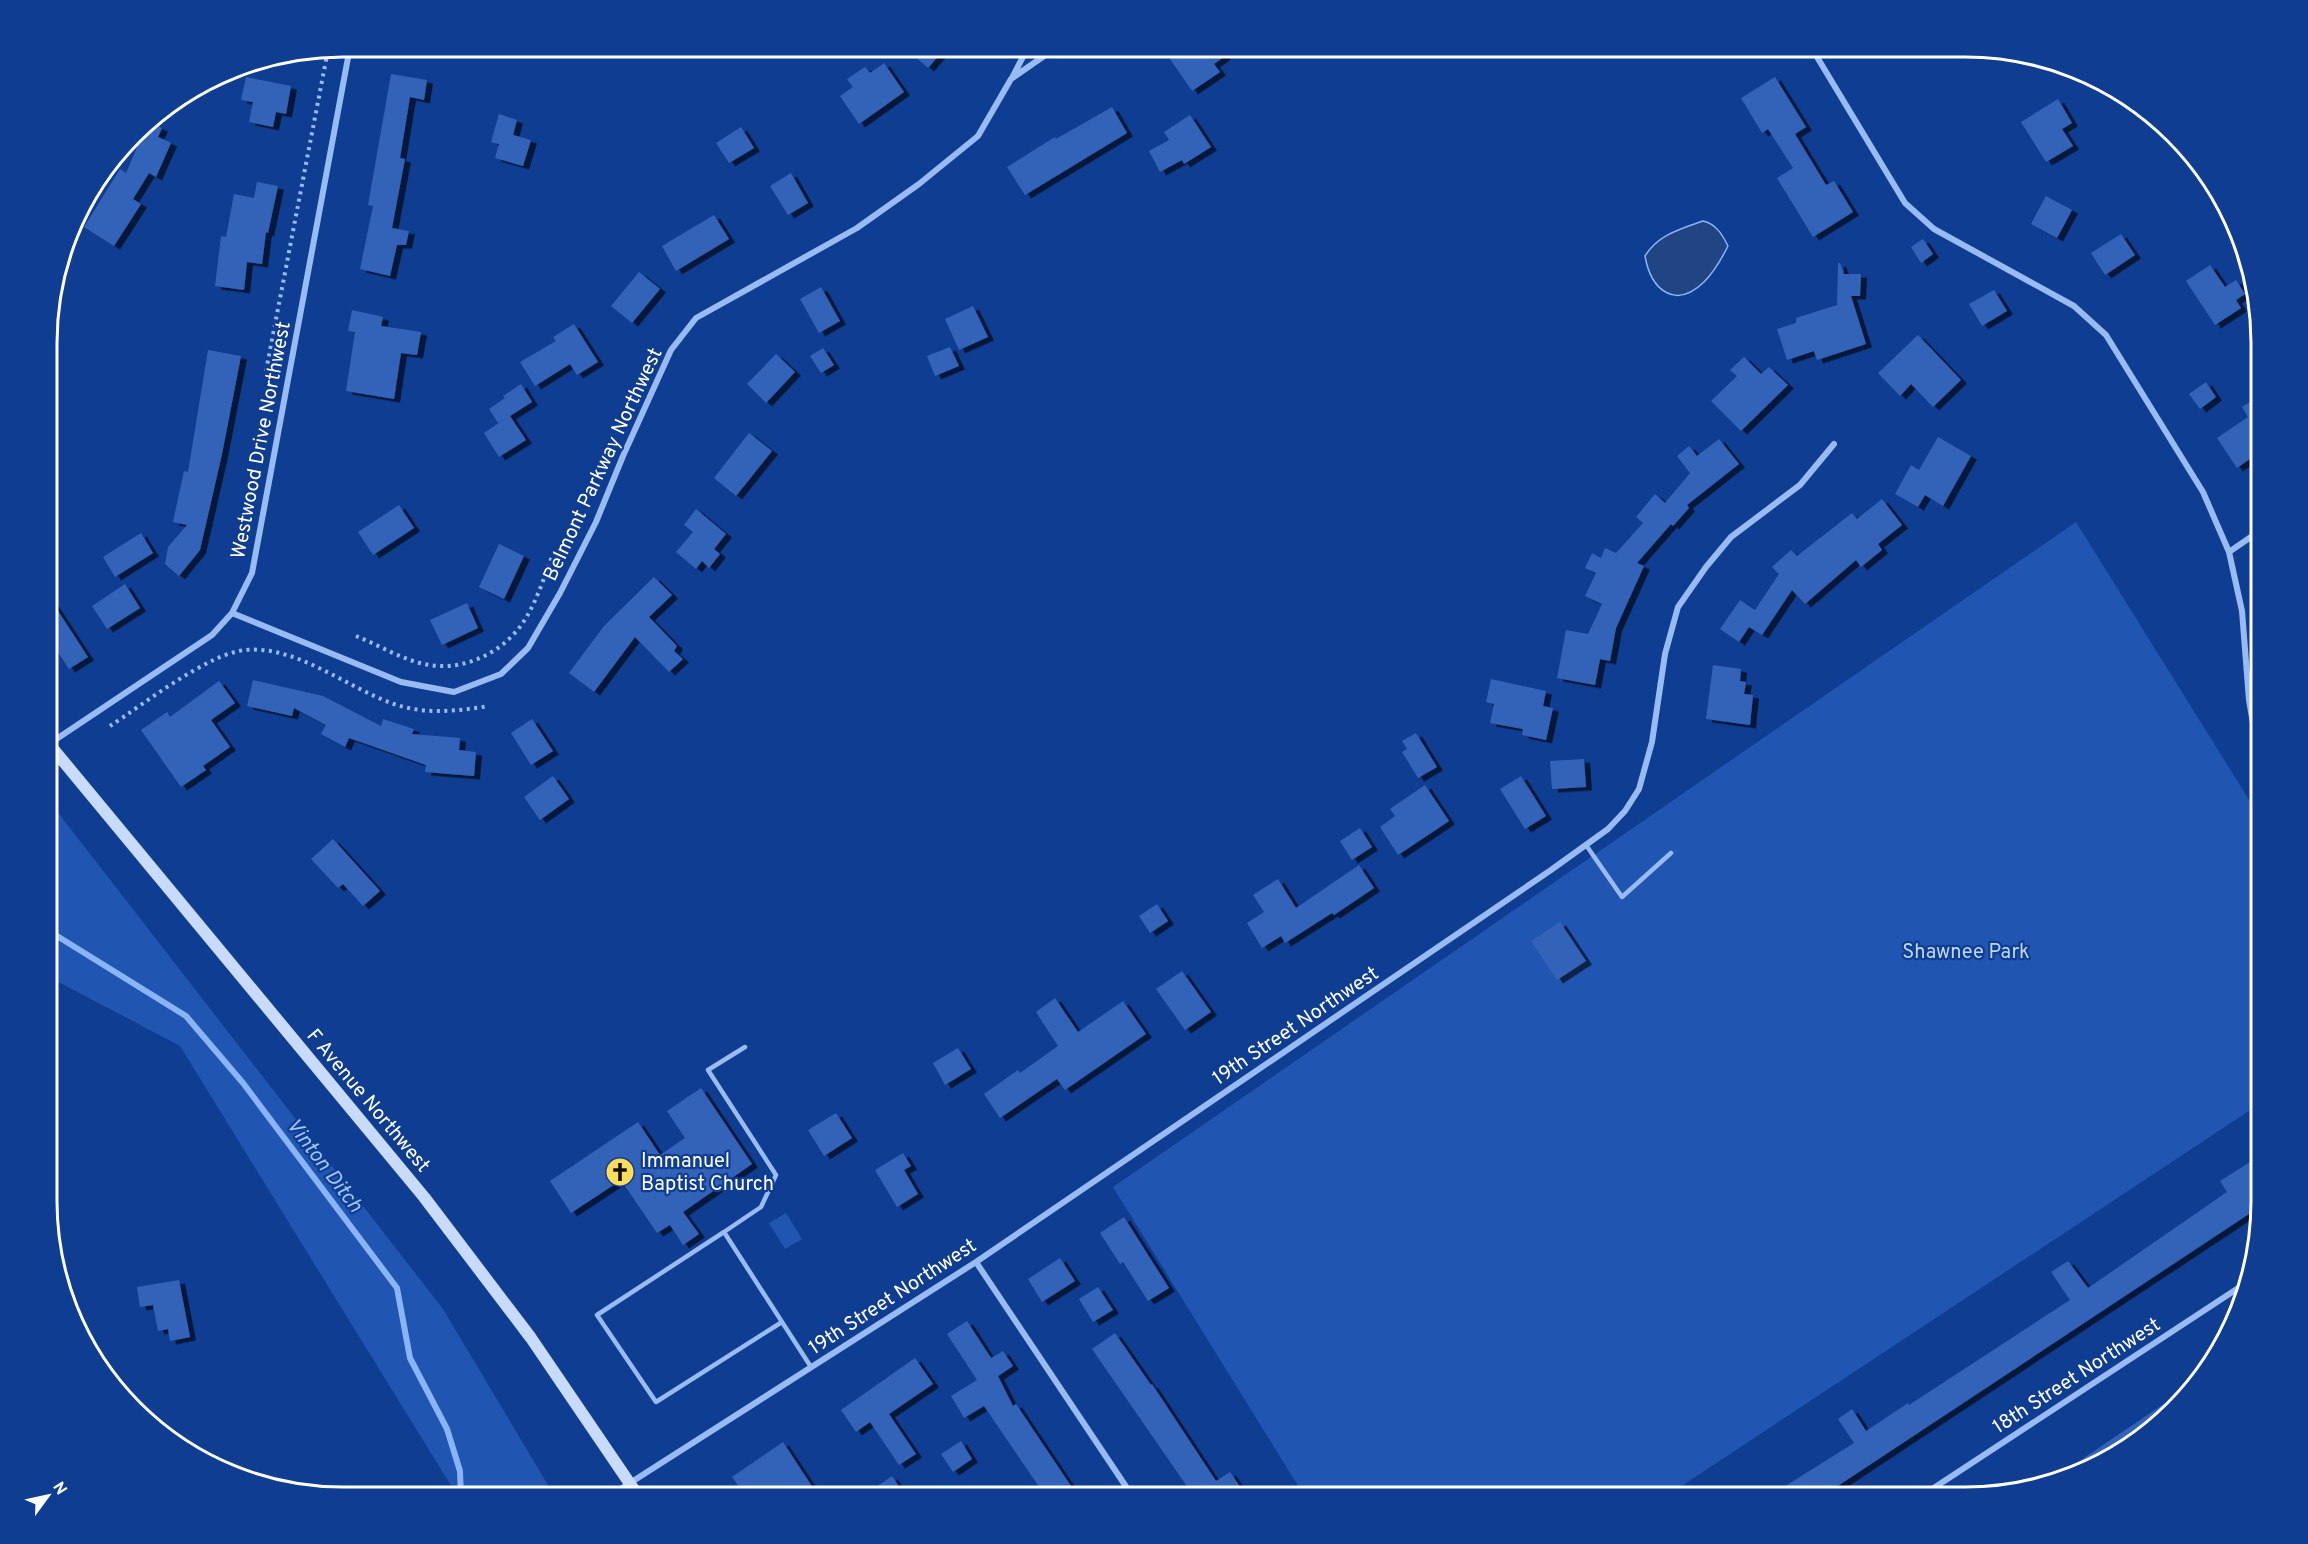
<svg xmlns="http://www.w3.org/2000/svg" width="2308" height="1544" viewBox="0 0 2308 1544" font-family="Overpass,sans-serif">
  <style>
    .green { fill: #2055b1 }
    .water { fill: #214483; stroke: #8ab4f8; stroke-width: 1.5 }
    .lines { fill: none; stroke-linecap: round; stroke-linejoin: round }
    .stream { stroke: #8ab4f8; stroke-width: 6 }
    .building { fill: #3363b9; filter: url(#shadow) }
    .path { stroke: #99bbf4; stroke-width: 4; stroke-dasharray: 3 4.5; stroke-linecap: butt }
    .service { stroke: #99bbf4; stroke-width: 4.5 }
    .minor { stroke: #99bbf4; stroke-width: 6 }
    .secondary { stroke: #c8dbfd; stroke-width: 12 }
    .labels { text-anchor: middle; stroke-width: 4.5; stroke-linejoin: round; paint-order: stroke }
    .street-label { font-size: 20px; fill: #fff; stroke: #0f3d91 }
    .park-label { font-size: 20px; fill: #c0d7fe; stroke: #0f3d91 }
    .poi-label { font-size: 20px; fill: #fff; stroke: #0f3d91; text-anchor: start }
    .water-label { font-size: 21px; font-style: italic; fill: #a4c5fb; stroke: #0f3d91 }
    .rim { fill: none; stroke: #fff; stroke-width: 3 }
  </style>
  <defs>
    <filter id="shadow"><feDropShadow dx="6" dy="3.5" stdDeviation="0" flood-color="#0009"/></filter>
  </defs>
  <rect width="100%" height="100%" fill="#0f3d91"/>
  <path class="green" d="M2076,522L2261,819V1103L1665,1497H1305L1113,1187Z
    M49,801L443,1309L548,1485L534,1497H458L180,1046L49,977Z
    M786,1213L802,1239L785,1249L769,1223Z"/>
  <path class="water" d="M1703,221C1716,224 1722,234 1728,246C1722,258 1714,272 1704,282C1675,310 1651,290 1645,256C1658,235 1680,229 1703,221Z"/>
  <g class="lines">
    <path class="stream" d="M49,931L186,1016L243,1083L397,1288L410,1358L447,1429L460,1471L461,1497"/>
  </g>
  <path class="building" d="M903,46H947L928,68Z
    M1188,46H1218L1225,56L1214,64L1220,72L1192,91L1170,59Z
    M884,63L904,92L859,124L840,96L853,87L847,79L865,67L870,73Z
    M391,74L427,80L424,100L410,97L400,158L405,159L392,228L409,231L406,245H397L390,276L360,269L373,206L368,205Z
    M246,77L291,86L286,114L276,112L273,127L249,122L253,102L241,100Z
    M1775,77L1806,127L1795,134L1826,185L1834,181L1853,212L1813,237L1777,178L1793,168L1768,129L1762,133L1741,98Z
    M2058,99L2072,123L2062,129L2073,146L2046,162L2021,122Z
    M1112,107L1127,133L1025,195L1007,167L1055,137L1056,139Z
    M499,114L517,120L513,135L531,140L523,166L495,158L499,144L491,142Z
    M1190,115L1211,147L1184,164L1182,160L1160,172L1149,151L1169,140L1164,132Z
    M148,122L162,128L158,137L171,143L156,177L149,173L133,199L141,204L114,246L84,227L120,169L126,173Z
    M741,127L754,148L729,163L716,143Z
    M791,173L808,203L788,215L770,186Z
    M257,182L278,186L268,233L266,232L262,264L247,262L244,290L215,286L221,236L226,237L234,194L254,198Z
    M2046,196L2072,210L2057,238L2031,224Z
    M714,215L729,239L676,271L662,246Z
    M2121,234L2135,255L2105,275L2091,253Z
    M1923,239L1933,254L1921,263L1911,247Z
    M1838,263H1840L1844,274H1861L1860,296H1851L1866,344L1817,360L1814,351L1787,360L1777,329L1796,323V318L1837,305Z
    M2210,265L2225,287L2236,280L2245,294L2236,300L2241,308L2215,325L2186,281Z
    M639,272L660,289L632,323L611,306Z
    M821,287L840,321L819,333L800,299Z
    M1994,290L2007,311L1982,326L1969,304Z
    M973,306L988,337L959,350L945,319Z
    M352,310L383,317L381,326L421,332L417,355L401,353L394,399L346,391L355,332L348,331Z
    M574,324L598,362L577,375L570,364L535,386L520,362L556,341L553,337Z
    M1918,335L1961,380L1933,407L1911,384L1900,396L1878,373Z
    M950,347L959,366L935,376L927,356Z
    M823,348L834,365L821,373L810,356Z
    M208,350L241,356L222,454L200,550L179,576L165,564L168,547L187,525L173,522L184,471L188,472Z
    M776,354L795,372L766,403L747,384Z
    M1744,357L1761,374L1769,367L1788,385L1741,431L1711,401L1737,376L1730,370Z
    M2206,382L2216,397L2200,409L2189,394Z
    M521,384L532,402L510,416L526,440L499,457L484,433L506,418L498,423L489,409L505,398L503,396Z
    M2261,395V451L2237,468L2217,438L2248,417L2242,407Z
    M749,433L772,451L736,496L714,478Z
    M1938,437L1971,456L1943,506L1925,495L1918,507L1895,494L1911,465L1919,470Z
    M1719,439L1739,464L1687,505L1689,508L1673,526L1671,524L1637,563L1644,566L1616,628L1610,661L1600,659L1595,685L1557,678L1566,630L1588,634L1602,604L1585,596L1596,573L1585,568L1592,553L1601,558L1605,548L1616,553L1643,523L1636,517L1655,494L1665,503L1690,473L1677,456L1689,446L1697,456Z
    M1882,499L1902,525L1878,544L1882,550L1861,567L1856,560L1805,604L1792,590L1762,635L1749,627L1739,642L1720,629L1740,600L1755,610L1779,574L1772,567L1791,550L1797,556L1852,513L1857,519Z
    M399,505L414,528L373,555L358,532Z
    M696,509L726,534L714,549L720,554L709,568L702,561L696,569L676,552L693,532L684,525Z
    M141,533L153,553L115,577L103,557Z
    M499,544L524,556L504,599L479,587Z
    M654,577L672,595L649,617L677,646L674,651L683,659L669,672L635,637L594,692L569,673L604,626Z
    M125,584L140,608L107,629L92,606Z
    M49,597L88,657L69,669L49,638Z
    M467,603L478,628L442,645L430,620Z
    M1713,665L1741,669L1740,681L1746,682L1744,694L1753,695L1750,725L1706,719Z
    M1491,679L1546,691L1543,706L1553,708L1546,740L1522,735L1523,729L1490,723L1494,704L1486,702Z
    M253,680L323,696L381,726L383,719L414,729L412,734L460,738L459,750L476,752L474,776L425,772L426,765L349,738L345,747L321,734L326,725L294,708L292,716L247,706Z
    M219,681L235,703L211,720L230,747L203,766L206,770L181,787L141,730L167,712L170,717Z
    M532,719L553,751L531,765L511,733Z
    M1416,733L1437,767L1418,778L1402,752L1407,749L1402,741Z
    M1584,759L1586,787L1552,789L1550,761Z
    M553,776L569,799L540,820L524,797Z
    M1521,776L1546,816L1525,829L1500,789Z
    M1425,785L1449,821L1398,855L1380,827L1395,816L1390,809Z
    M1360,828L1372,847L1352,860L1340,841Z
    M333,839L380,891L363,906L343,884L338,888L311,859Z
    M1359,865L1374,888L1334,915L1332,913L1285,943L1281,936L1262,948L1247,923L1264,912L1253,895L1278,879L1296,908Z
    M1157,904L1168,921L1150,933L1139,916Z
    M1560,922L1586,961L1557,980L1531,941Z
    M1182,971L1211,1012L1185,1030L1156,989Z
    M1055,998L1078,1032L1123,1001L1146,1034L1065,1090L1057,1079L1000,1118L984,1094L1018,1070L1020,1073L1058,1046L1036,1012Z
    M958,1048L971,1069L945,1085L933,1063Z
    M701,1088L752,1164L683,1212L699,1234L683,1245L670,1225L657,1233L621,1180L571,1213L550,1181L638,1122L660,1155L685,1138L667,1111Z
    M836,1113L852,1138L824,1156L808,1130Z
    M903,1153L911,1166L904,1170L918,1194L897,1207L875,1170Z
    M2261,1155V1206L1821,1497H1768L1854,1443L1838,1419L1852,1409L1866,1431L1908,1403L1909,1405L2070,1300L2051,1272L2068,1261L2088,1288L2227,1192L2220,1181Z
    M1124,1217L1169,1288L1148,1301L1123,1262L1120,1264L1100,1233Z
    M1060,1258L1075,1281L1042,1302L1028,1279Z
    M179,1280L190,1337L170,1341L168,1329L158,1331L153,1305L140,1307L137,1287Z
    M1098,1287L1113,1310L1093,1322L1079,1299Z
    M967,1321L991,1358L1003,1351L1013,1366L998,1376L1013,1406L1016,1404L1075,1492L1067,1497H1046L984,1406L964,1418L951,1396L977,1380L947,1334Z
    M1115,1333L1151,1385L1152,1384L1216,1481L1230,1472L1247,1497H1192L1194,1496L1184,1482L1092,1349Z
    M915,1358L933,1384L889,1414L916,1454L899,1465L870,1422L856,1432L841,1410Z
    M2183,1391L2186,1394L2161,1424L2113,1458L2069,1476L2066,1470Z
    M961,1441L972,1459L953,1472L941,1454Z
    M783,1442L819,1497H746L732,1477Z
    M892,1476L906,1497H862Z"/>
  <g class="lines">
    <path class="path" d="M266,371L328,50
      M356,636C379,645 404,661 429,665C465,671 504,652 524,621C537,601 544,577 553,554
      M110,726C144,704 207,654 245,650C297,645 347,688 394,704C426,715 457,711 489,706"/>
    <path class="service" d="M1586,845L1622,897L1671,853
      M724,1232L761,1207L776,1175L708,1070L745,1047
      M782,1322L656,1402L597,1315L724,1232L811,1367"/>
    <path class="minor" d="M1811,47L1905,203L1934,229L2074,306L2106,335L2203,492L2229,552L2242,611L2249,700L2261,770
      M1012,78L1028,47
      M2229,552L2261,530
      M232,613L401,682L454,692L501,674L528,648L560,593L596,522L623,456L671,350L696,318L857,228L919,184L978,136L1011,79L1057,47
      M49,744L212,635L232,613L252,573L350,47
      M976,1262L1133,1497
      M608,1497L976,1262L1551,870L1608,829L1625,811L1639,789L1652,742L1665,654L1678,607L1706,567L1731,537L1800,485L1834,444
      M1920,1497L2249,1281"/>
    <path class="secondary" d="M49,744L424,1197L531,1338L639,1497"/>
  </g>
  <defs>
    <g id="church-disc" transform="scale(1.5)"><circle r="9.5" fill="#ffdd5b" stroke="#0f3d91"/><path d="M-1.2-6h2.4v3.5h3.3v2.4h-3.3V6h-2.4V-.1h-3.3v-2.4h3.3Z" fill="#111"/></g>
  </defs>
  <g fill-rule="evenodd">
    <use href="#church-disc" x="620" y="1172"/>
  </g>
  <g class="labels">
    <g class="street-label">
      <text transform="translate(260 440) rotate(-79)" y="7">Westwood Drive Northwest</text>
      <text transform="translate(602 464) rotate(-65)" y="7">Belmont Parkway Northwest</text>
      <text transform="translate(1295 1025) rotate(-34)" y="7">19th Street Northwest</text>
      <text transform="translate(369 1100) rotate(50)" y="7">F Avenue Northwest</text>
      <text transform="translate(892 1296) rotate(-33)" y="7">19th Street Northwest</text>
      <text transform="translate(2076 1375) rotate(-33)" y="7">18th Street Northwest</text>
    </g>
    <g class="park-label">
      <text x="1966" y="958">Shawnee Park</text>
    </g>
    <g class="poi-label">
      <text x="641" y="1167">Immanuel<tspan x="641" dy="23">Baptist Church</tspan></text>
    </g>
    <g class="water-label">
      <text transform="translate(325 1165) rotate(53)" y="7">Vinton Ditch</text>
    </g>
  </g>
  <path d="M0 0H2308V1544H0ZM343 57H1965A286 286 0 0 1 2251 343V1201A286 286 0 0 1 1965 1487H343A286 286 0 0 1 57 1201V343A286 286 0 0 1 343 57Z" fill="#0f3d91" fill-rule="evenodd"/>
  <path class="rim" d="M343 57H1965A286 286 0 0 1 2251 343V1201A286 286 0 0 1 1965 1487H343A286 286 0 0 1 57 1201V343A286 286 0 0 1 343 57Z"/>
  <g transform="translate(48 1496) rotate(57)" stroke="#0f3d91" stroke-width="4.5" paint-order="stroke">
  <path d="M0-4.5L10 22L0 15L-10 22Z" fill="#ffffff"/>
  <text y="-9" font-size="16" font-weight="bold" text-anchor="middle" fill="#ffffff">N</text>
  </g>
</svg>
